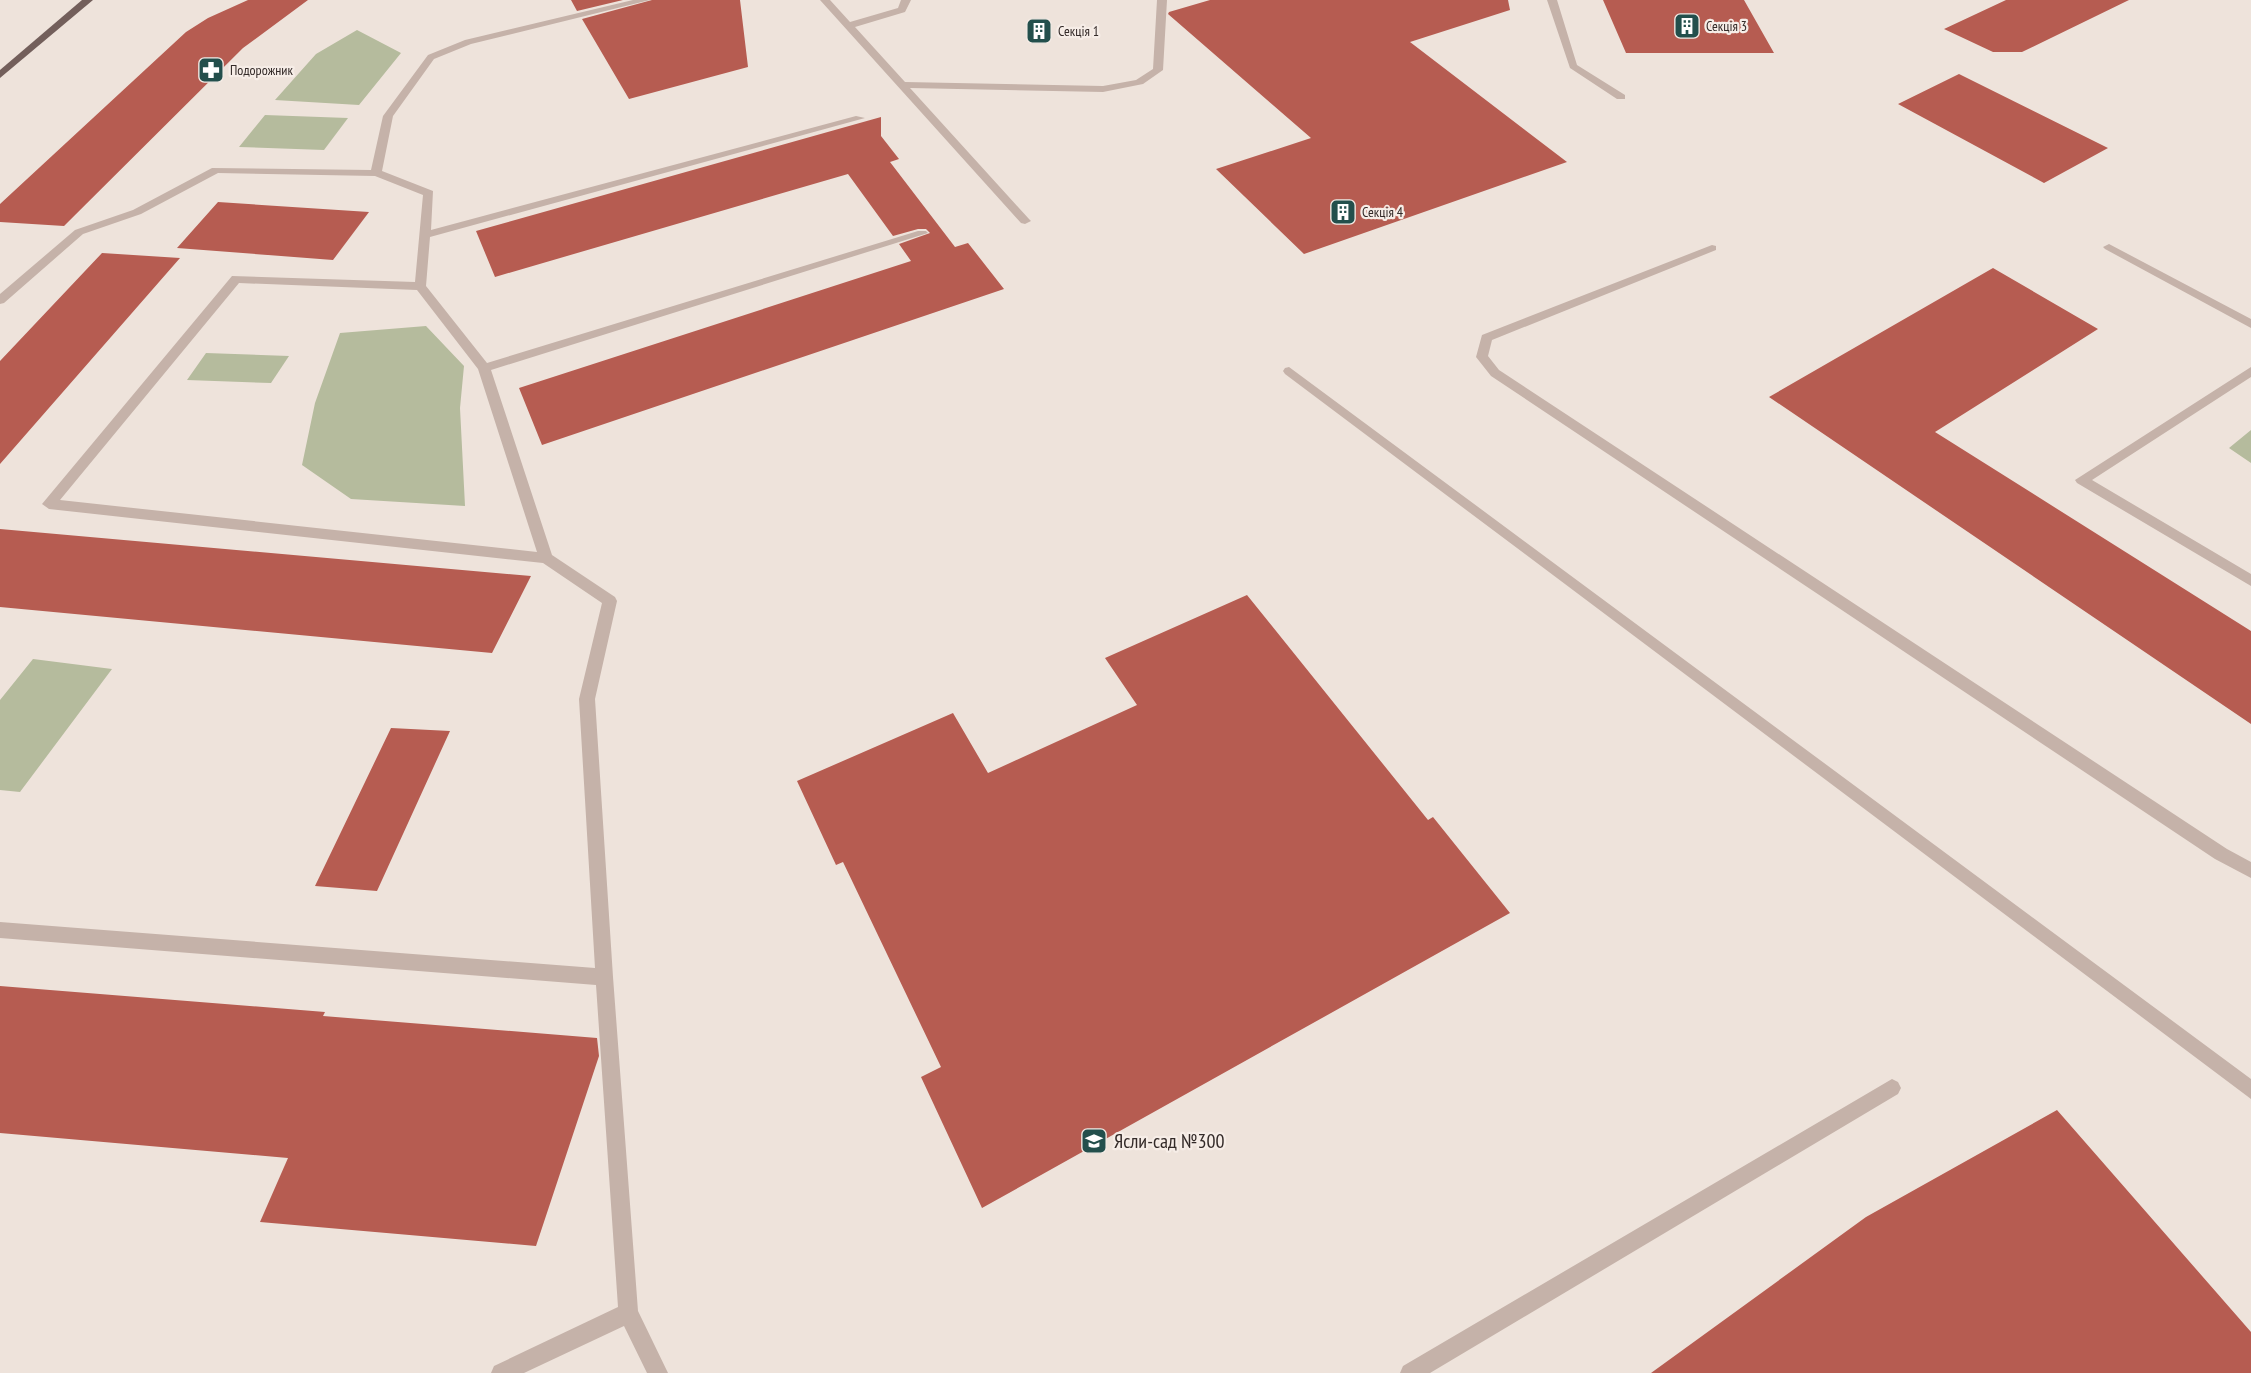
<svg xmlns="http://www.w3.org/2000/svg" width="2251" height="1373" viewBox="0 0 2251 1373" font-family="'PT Sans Narrow',sans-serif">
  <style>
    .green { fill: #b5bb9d }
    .building { fill: #b65c51 }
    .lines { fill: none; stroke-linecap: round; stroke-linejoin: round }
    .minor { fill: #c5b2a9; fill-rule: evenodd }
    .major { fill: #735f5b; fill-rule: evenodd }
    .labels { text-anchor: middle; stroke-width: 4.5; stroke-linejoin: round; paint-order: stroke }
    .far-poi-label { font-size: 14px; fill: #332a28; stroke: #f6ede7; text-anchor: start }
    .near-poi-label { font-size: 20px; fill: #332a28; stroke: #f6ede7; text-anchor: start }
  </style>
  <rect width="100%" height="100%" fill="#eee3db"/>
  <path class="green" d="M357,30L401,53L359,105L275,100L316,54Z
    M265,115L348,118L324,150L239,147Z
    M426,326L464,366L460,408L465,506L351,499L302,465L315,403L340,333Z
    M206,353L289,356L271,383L187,380Z
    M2251,430V463L2229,448Z
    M33,659L112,669L20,792L0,790V700Z"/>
  <path class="building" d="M248,0H308L243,48L64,226L0,222V204L186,32L208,18Z
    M571,0H623L577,11Z
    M652,0H740L748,67L629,99L582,19Z
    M1210,0H1508L1510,10L1410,42L1567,162L1304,254L1216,169L1311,138L1168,14L1169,12Z
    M1603,0H1744L1774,53H1626Z
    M2006,0H2129L2022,52H1993L1944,29Z
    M1959,74L2108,148L2044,183L1898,104Z
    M881,117V136L899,159L890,162L955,247L968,243L1004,289L542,445L519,388L911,261L899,244L930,233L926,229H918L893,236L848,174L495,277L476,231Z
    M218,202L369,212L333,260L177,248Z
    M102,253L180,258L0,464V361Z
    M1993,268L2098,329L1935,432L2251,631V724L1769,397Z
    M0,529L531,576L492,653L0,607Z
    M1247,595L1428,820L1433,817L1510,913L982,1208L921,1077L941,1067L843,862L836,865L797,781L953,713L988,773L1137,705L1105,658Z
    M391,728L450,731L377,891L315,886Z
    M0,986L325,1012L323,1016L597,1038L599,1056L536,1246L260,1222L288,1158L0,1133Z
    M2057,1110L2251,1332V1373H1651L1866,1217Z"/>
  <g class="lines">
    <path class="minor" d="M633,0H650L471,44L434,59L393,116L382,171L433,191L431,230L856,116L865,118L430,237L426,286L487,363L918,231H926L928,233L491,370L552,555L615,597L617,601L595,699L613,977L638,1311L668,1373H647L624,1326L524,1373H491L494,1366L618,1307L596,985L0,938V922L595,968L579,699L602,603L543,563L49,509L42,504L232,276L415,282L423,195L375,176L218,173L141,214L83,234L4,303L0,304V294L75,230L133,210L212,168L371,170L383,116L428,55L465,40ZM239,283L417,290L478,369L537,552L60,500Z
      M820,0H830L850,22L898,8L901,0H911L905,12L855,27L905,82L1103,86L1136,80L1153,69L1157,0H1167L1163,70L1143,84L1103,92L910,88L1029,219L1031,221L1025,224L1021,223Z
      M1547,0H1557L1577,65L1625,95V99H1617L1570,68Z
      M2109,244L2251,319V328L2105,249L2103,247Z
      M1712,245L1716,246V250L1492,340L1488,356L1499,370L2227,849L2251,862V878L2215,859L1491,376L1476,357L1482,335Z
      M1289,367L2251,1079V1099L1285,374L1283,371L1285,368Z
      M2251,367V377L2092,480L2251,574V586L2077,483L2075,480Z
      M1892,1079L1898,1082L1901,1088L1898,1094L1430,1373H1400L1403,1366Z"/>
    <path class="major" d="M82,0H93L0,78V70Z"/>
  </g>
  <defs>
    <g id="building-square" transform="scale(1.35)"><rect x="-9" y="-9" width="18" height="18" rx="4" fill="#234f4c" stroke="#f6ede7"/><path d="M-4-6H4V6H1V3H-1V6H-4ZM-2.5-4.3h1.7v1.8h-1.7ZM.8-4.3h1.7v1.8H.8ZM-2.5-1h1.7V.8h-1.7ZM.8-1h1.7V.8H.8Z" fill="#fff"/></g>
    <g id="pharmacy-square" transform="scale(1.35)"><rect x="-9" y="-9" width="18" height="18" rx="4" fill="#234f4c" stroke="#f6ede7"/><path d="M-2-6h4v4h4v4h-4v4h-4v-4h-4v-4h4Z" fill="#fff"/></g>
    <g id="school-square" transform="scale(1.35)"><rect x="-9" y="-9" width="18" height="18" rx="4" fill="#234f4c" stroke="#f6ede7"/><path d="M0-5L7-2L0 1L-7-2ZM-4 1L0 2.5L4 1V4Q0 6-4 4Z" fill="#fff"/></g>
  </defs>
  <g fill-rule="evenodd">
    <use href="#building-square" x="1687" y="26"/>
    <use href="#building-square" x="1039" y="31"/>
    <use href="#pharmacy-square" x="211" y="70"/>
    <use href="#building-square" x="1343" y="212"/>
    <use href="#school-square" x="1094" y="1141"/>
  </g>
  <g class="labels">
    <g class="far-poi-label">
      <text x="1706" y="31">Секція 3</text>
      <text x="1058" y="36">Секція 1</text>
      <text x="230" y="75">Подорожник</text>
      <text x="1362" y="217">Секція 4</text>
    </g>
    <g class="near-poi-label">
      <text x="1114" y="1148">Ясли-сад №300</text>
    </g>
  </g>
</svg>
